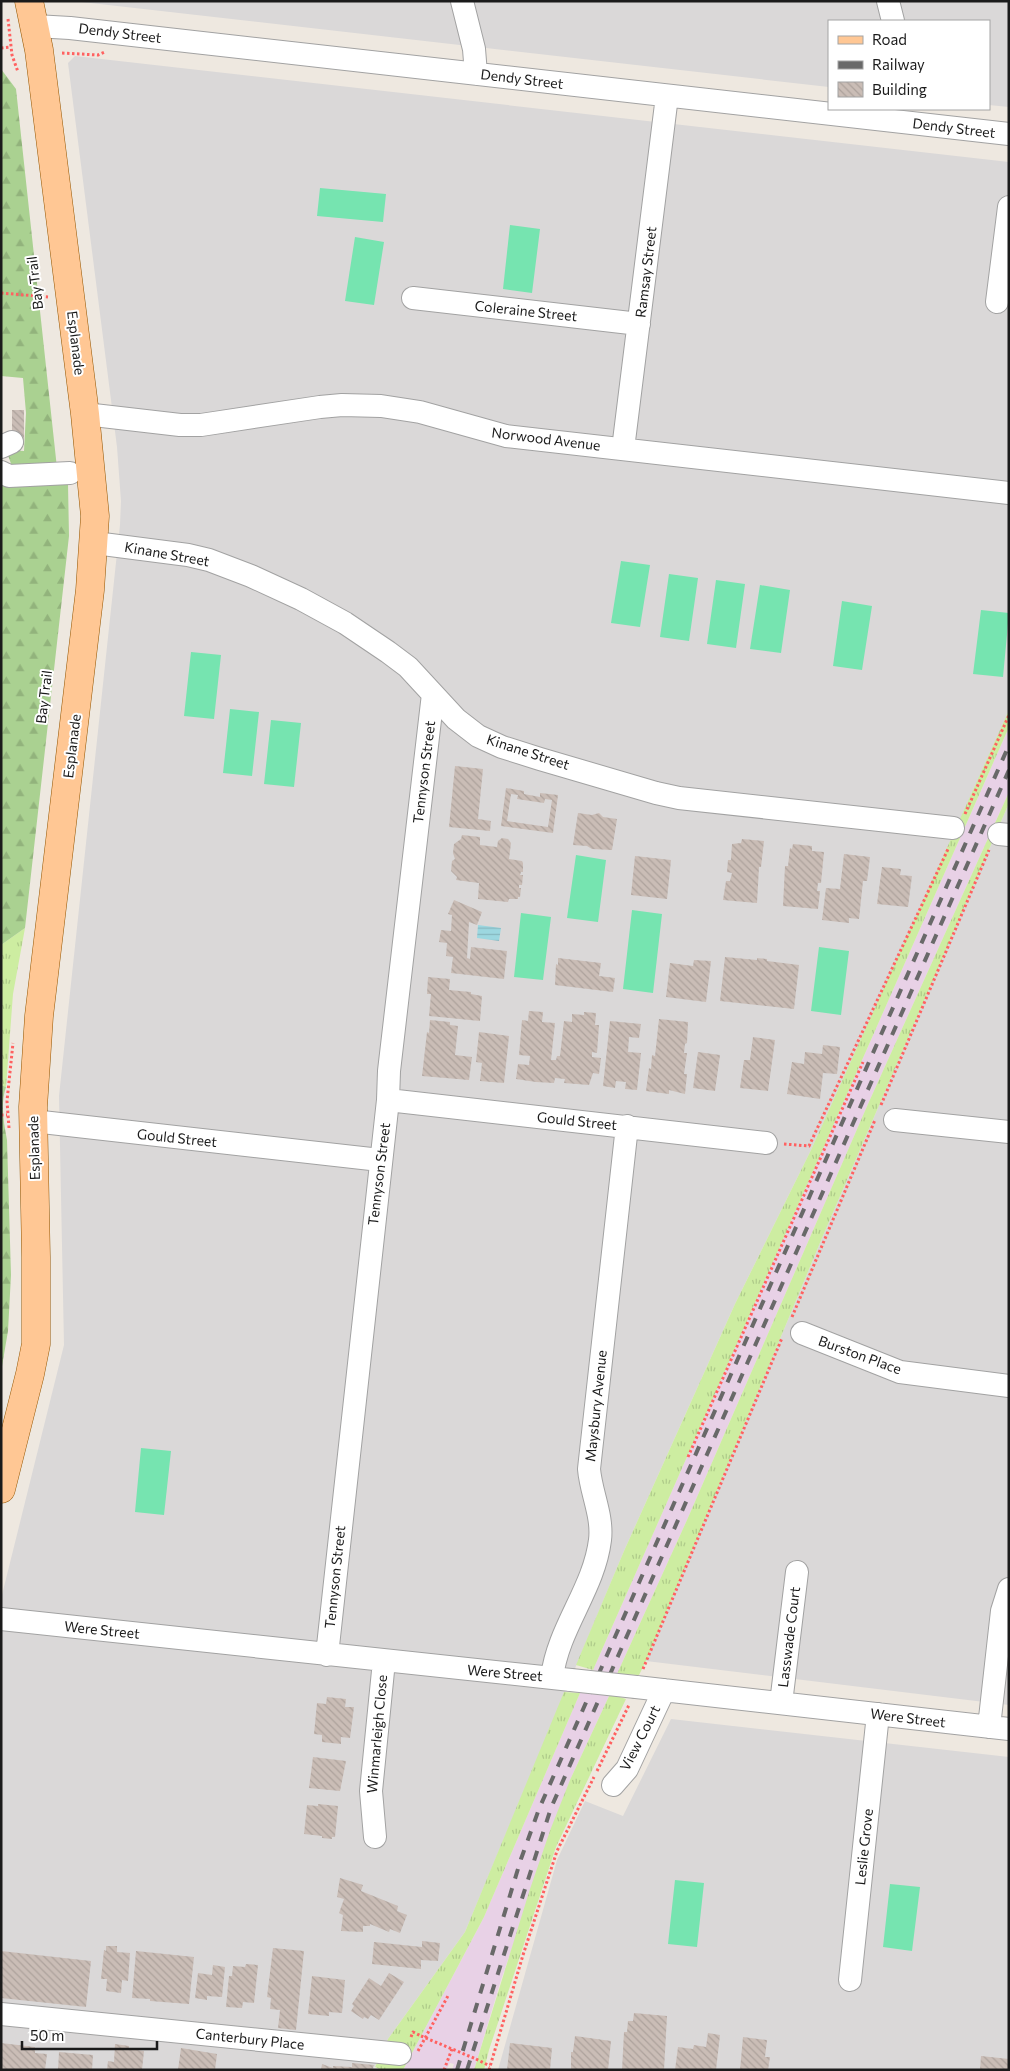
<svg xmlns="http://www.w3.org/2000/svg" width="1010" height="2071" viewBox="0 0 1010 2071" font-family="Commissioner,sans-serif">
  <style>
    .residential { fill: #dad8d8 }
    .railway { fill: #e8d1e6 }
    .grass { fill: url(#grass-tufts) }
    .forest { fill: url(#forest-firs) }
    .pitch { fill: #76e4b0 }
    .water { fill: url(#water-rules) }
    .building { fill: url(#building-back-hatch); fill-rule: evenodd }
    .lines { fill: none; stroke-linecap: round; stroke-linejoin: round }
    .minor-casing { stroke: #a2a2a2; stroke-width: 24 }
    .major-casing { stroke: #935500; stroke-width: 29 }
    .path { stroke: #ff6160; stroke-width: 3; stroke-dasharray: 2.5 2.5; stroke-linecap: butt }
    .minor { stroke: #fff; stroke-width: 22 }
    .major { stroke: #ffc794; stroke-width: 28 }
    .rail { stroke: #696969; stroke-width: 4; stroke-dasharray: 10 10; stroke-linecap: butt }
    .minor-bridge-casing { stroke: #a2a2a2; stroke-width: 24; stroke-linecap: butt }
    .path-bridge { stroke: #ff6160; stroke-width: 3; stroke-dasharray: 2.5 2.5; stroke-linecap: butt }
    .minor-bridge { stroke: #fff; stroke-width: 22 }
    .labels { text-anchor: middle; stroke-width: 4; stroke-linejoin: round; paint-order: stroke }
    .street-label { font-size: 14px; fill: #1b1b1b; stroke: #fff }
  </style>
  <defs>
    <pattern id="grass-tufts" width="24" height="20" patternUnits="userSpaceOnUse" patternTransform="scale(1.25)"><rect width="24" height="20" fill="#cdeda1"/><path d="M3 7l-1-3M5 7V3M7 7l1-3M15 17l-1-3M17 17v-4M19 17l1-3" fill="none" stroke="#afcb8a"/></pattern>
    <pattern id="forest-firs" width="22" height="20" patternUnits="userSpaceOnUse" patternTransform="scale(1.25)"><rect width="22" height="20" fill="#aad191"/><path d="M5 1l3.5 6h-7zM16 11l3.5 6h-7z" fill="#92b37c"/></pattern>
    <pattern id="water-rules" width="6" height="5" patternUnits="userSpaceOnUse" patternTransform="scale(1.25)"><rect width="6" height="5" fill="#9cd7e0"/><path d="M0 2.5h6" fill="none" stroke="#86b8c0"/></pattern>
    <pattern id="building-back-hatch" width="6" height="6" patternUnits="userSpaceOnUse" patternTransform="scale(1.25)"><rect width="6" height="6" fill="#cabdb6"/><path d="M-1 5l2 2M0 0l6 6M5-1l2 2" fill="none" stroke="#ada29c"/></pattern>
  </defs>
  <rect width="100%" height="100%" fill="#eee8e0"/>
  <path class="residential" d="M73,1H1009V107L989,105V21H829V87Z
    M75,56L1009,162V714L811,1150L735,1304L624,1551L465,1932L388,2039L373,2070H1V1599L64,1345L59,1096L120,525L121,501L117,447L68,63Z
    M1009,803V1705L646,1661L822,1238Z
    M671,1719L1009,1757V2070H498L557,1860L585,1801L623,1816Z"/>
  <path class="railway" d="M1009,727V792L868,1104L687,1520L617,1674L593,1670Z
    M580,1693L610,1694L570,1780L501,1980L474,2070H452L454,2064L450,2063L446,2070H403L484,1917Z"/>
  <path class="grass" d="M1009,710V727L593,1670L576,1665L624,1551L735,1304L811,1150Z
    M1009,792V803L822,1238L646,1661L639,1675L617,1674L687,1520L868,1104Z
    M25,928L13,994L6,1087L1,1085V945Z
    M564,1692L580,1693L484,1917L403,2070H382L375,2067L388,2039L465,1932Z
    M610,1694L626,1699L556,1847L489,2050L484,2070H474L530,1889L551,1828L570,1780Z"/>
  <path class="forest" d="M1,69L16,89L57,468L13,469L6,450L24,451L26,413L23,378L1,376Z
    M1,482L68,484L69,536L25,928L1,945Z
    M1,1085L6,1087C0,1105 4,1123 7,1140L11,1275L8,1331L1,1372Z"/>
  <path class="pitch" d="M320,188L386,194L383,222L317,216Z
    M510,225L540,229L532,293L503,289Z
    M355,237L384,242L374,305L345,301Z
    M621,561L650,565L640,627L611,623Z
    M669,574L698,578L689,641L660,637Z
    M716,580L745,584L736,648L707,644Z
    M760,585L790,590L781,653L750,649Z
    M842,601L872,606L862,670L833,666Z
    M981,610L1009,613L1003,677L973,674Z
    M191,652L221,655L214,719L184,716Z
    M230,709L259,712L252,776L223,773Z
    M271,720L301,723L294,787L264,784Z
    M576,855L606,860L598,922L567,918Z
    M632,910L662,914L653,993L623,989Z
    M521,913L551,917L543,980L514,977Z
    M819,947L849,951L841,1015L811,1011Z
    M141,1448L171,1451L164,1515L135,1512Z
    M675,1880L704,1883L697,1947L668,1944Z
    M890,1884L920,1887L912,1951L883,1947Z"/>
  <path class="water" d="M478,925L501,928L499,941L477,938Z"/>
  <path class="building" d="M12,410H24V445H12Z
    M455,766L483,769L478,819L491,821L490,831L449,827Z
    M506,788L524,791V794L540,797V793L558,795L553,833L501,826ZM511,794L518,795L517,799L544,803L545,799L552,800L548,827L507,821Z
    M578,813L592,815L599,813L603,817L617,819L612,850L592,849L587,846L573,845Z
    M462,835L480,837V845L497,847L498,841L502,838L508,839L511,843L509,859L522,861L523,863V872H521L520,875H523L522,885H519V888H521L520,897H518V899H509L508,902L478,899L479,883L456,880L457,877L451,871L452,861L455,859L453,853L454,844L461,839Z
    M742,839L764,841L761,867H759L757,903L723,900L726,881H730L732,873L727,872L728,860H731L732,844L741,843Z
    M793,844L812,846V851L824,852L821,883H818L817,891H820L818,909L783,906L785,866H788L790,848L792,849Z
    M844,854L870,857L867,881H863L859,919L849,918V923L822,920L826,888L840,889Z
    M635,856L671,860L667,899L631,895Z
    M882,867L901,869L900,875L912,876L908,907L877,904Z
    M454,900L482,912L477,925L469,922L467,958L470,959L471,947L507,951L504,979L451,973L453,957L446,956L447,943L439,942L441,930L451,931L452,915L448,914Z
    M725,957L757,960V958L767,959V961L799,965L794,1009L720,1001Z
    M558,958L601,963L599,976L615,978L613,992L555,985L556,964L558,965Z
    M694,960L711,961L706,1002L666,997L670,963L693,966Z
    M428,977L450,979L449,990L471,992V994L482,996L480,1021L429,1016L431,994H427Z
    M529,1011L543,1012L542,1022L555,1023L551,1060H556L557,1056H560L564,1021L572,1022V1014L584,1015V1012L596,1013L595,1025H599L597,1053L592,1052V1057L601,1058L599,1074L593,1073L589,1085L564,1083L565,1079L555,1078L554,1083L536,1082L516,1079L518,1064L529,1065L530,1056L519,1055L522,1020L528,1021Z
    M659,1019L688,1022L687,1043L685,1044L684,1053H687L684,1074H687L685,1094L669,1090V1094L646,1091L649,1068L651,1069L652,1055L655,1056Z
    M430,1020L450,1022V1025L458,1026L455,1055L472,1057L469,1080L422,1076L427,1032L429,1033Z
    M610,1021L641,1024L639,1038L629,1037L628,1052L641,1053L637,1090L625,1089L626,1082L616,1081L615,1088L603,1086Z
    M479,1032L509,1036L504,1083L480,1081L482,1063L476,1062Z
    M753,1037L775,1040L768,1091L740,1088L744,1060H750Z
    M823,1045L840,1047L837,1074L823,1073L820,1099L787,1094L792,1062L804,1064L805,1052L822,1054Z
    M698,1052L720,1055L715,1091L693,1088Z
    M327,1697L346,1699L345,1707H354L350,1738L341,1737V1744L322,1742V1735L314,1734L317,1703L326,1704Z
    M313,1757L346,1761L340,1791L309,1788Z
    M318,1804L338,1806L335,1837H332V1839L322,1838V1836L304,1834L307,1805L318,1806Z
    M340,1878L363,1885L361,1891L398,1906L397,1911L407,1915L400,1933L390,1929L389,1932L370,1924V1926H363V1932L341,1931L343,1915L339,1913L344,1899L337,1897Z
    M422,1941L440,1943L438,1961L421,1960V1969L372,1964L374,1942L422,1947Z
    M106,1946H117V1952L130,1953L128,1981L122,1980L121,1993L106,1991L107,1979H101L104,1950L106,1951Z
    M273,1948L304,1951L296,2030L278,2028L280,2010L270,2009L271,1998L267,1997Z
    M1,1951L91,1961L86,2007L1,1998Z
    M136,1951L194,1957L189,2004L150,2001V1999L132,1998Z
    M246,1964L258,1965L254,2003L243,2002L242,2008L226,2007L229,1976H232L233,1966L245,1967Z
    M213,1965L225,1967L222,1997L207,1996V2000L195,1998L198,1973L212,1975Z
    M389,1973L404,1982L379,2020L371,2015L368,2019L364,2017L363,2019L351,2011L354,2006L352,2004L369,1978L381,1986Z
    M312,1976L345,1980L342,2013L329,2012V2016L308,2014Z
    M634,2013L667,2016L664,2070H622L624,2032H627L628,2021H633Z
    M708,2033L720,2035L716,2070H675L678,2047L693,2049L694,2045L706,2047Z
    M575,2036L611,2041L608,2070H571V2052H573Z
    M743,2037L767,2040L765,2057H770L768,2070H740Z
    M1,2043L35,2047V2053L47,2054L45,2070H1Z
    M510,2043L552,2048L550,2070H507Z
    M115,2044L129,2046V2049L144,2051L142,2070H107L108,2061L114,2062Z
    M181,2048L217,2054L215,2070H178Z
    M59,2052L93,2055L92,2070H58Z
    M981,2056L1009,2059V2070H980Z
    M352,2063L374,2065L372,2070H321L322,2064L333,2068V2066L352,2067Z"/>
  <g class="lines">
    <g class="minor-casing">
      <path id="minor" d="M462,1L474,49L476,74
        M888,1L893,21
        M35,26L70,28L1009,134
        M413,298L639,324
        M997,302L1009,207
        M85,414L180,425H201L320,407L342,405L381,406L420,412L506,436L1009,493
        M1,447L12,442
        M623,449L667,96
        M1,472L9,476L70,473
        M95,543L188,555L209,560L251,576L301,599L345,623L388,652L408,667L456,719L478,736L502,747L540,759L656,793L679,798L953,828
        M999,834L1009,835
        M388,1100L766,1143
        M895,1120L1009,1132
        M33,1121L380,1160
        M802,1333L900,1372L1009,1386
        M1,1619L571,1680
        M327,1655L388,1100L389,1071L433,694
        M552,1677C558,1628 594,1589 600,1540C603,1516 591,1493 589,1469L627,1126
        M636,1687L1009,1729
        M781,1703L797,1572
        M989,1727L1002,1611L1009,1589
        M613,1785L627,1769L664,1690
        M375,1837L371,1791L384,1661
        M850,1980L878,1714
        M1,2014L400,2054"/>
    </g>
    <g class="major-casing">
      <path id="major" d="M1,1489L30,1374L36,1344V1257L33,1107L39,1016L90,590L95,516L85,414L39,50L29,1"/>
    </g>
    <path class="path" d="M8,19L12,55L18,72
      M1,48L11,47
      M62,53L98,55L105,52
      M1,293L48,297
      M965,814L1009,715
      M881,1105L989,850
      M1,1115H7
      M9,1128L7,1101L13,1043
      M784,1144L809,1146L949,847
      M792,1317L875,1120
      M688,1457L863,1062
      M643,1669L782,1338
      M597,1771L629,1705
      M411,2037L413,2032L421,2036
      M418,2051L449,1994
      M476,2059L490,2066
      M444,2070L452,2049
      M489,2070L523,1955L557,1851L594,1777"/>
    <use href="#minor" class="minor"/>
    <use href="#major" class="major"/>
    <path class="rail" d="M457,2070L521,1859L539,1809L1009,745
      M467,2070L551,1808L1009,770"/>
    <g class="minor-bridge-casing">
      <path id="minor-bridge" d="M571,1680L636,1687"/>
    </g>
    <path class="path-bridge" d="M421,2036L476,2059"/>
    <use href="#minor-bridge" class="minor-bridge"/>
  </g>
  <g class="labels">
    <g class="street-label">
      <text transform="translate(120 33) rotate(7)" y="5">Dendy Street</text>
      <text transform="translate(522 79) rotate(7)" y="5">Dendy Street</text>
      <text transform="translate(954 128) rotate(7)" y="5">Dendy Street</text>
      <text transform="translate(646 272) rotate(-83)" y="5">Ramsay Street</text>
      <text transform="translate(35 283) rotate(-97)" y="5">Bay Trail</text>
      <text transform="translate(526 311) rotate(6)" y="5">Coleraine Street</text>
      <text transform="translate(76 343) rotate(83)" y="5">Esplanade</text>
      <text transform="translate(546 439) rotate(7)" y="5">Norwood Avenue</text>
      <text transform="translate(167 554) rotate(10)" y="5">Kinane Street</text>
      <text transform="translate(44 697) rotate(-83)" y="5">Bay Trail</text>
      <text transform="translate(72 746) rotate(-83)" y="5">Esplanade</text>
      <text transform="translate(528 752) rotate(18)" y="5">Kinane Street</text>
      <text transform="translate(424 772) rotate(-83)" y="5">Tennyson Street</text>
      <text transform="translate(577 1121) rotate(6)" y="5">Gould Street</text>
      <text transform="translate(177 1138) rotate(6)" y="5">Gould Street</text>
      <text transform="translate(34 1148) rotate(-92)" y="5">Esplanade</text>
      <text transform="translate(379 1174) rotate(-83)" y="5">Tennyson Street</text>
      <text transform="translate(860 1355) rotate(20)" y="5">Burston Place</text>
      <text transform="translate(596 1406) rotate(-84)" y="5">Maysbury Avenue</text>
      <text transform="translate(335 1577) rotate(-84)" y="5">Tennyson Street</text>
      <text transform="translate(102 1630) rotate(6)" y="5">Were Street</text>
      <text transform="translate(789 1637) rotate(-83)" y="5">Lasswade Court</text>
      <text transform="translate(505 1673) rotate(5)" y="5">Were Street</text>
      <text transform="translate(908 1718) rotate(7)" y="5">Were Street</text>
      <text transform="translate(377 1734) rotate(-85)" y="5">Winmarleigh Close</text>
      <text transform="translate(640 1738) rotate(-63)" y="5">View Court</text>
      <text transform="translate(864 1847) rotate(-84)" y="5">Leslie Grove</text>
      <text transform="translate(250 2039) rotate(6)" y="5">Canterbury Place</text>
    </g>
  </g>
  <rect width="1010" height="2071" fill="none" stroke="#1b1b1b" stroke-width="5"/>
  <rect x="828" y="20" width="162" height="90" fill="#ffffff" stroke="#a4a4a4"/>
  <rect x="838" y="36" width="25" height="8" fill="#ffc794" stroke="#a4a4a4"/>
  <text x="872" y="45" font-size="15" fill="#1b1b1b">Road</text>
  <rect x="838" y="61" width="25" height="8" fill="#696969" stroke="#a4a4a4"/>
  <text x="872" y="70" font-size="15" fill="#1b1b1b">Railway</text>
  <rect x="838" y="82" width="25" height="15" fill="url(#building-back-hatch)" stroke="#a4a4a4"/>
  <text x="872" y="95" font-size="15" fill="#1b1b1b">Building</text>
  <path d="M22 2041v8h135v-8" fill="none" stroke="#1b1b1b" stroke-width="2.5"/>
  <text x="30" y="2041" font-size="15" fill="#1b1b1b" stroke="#ffffff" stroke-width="4" paint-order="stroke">50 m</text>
</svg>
